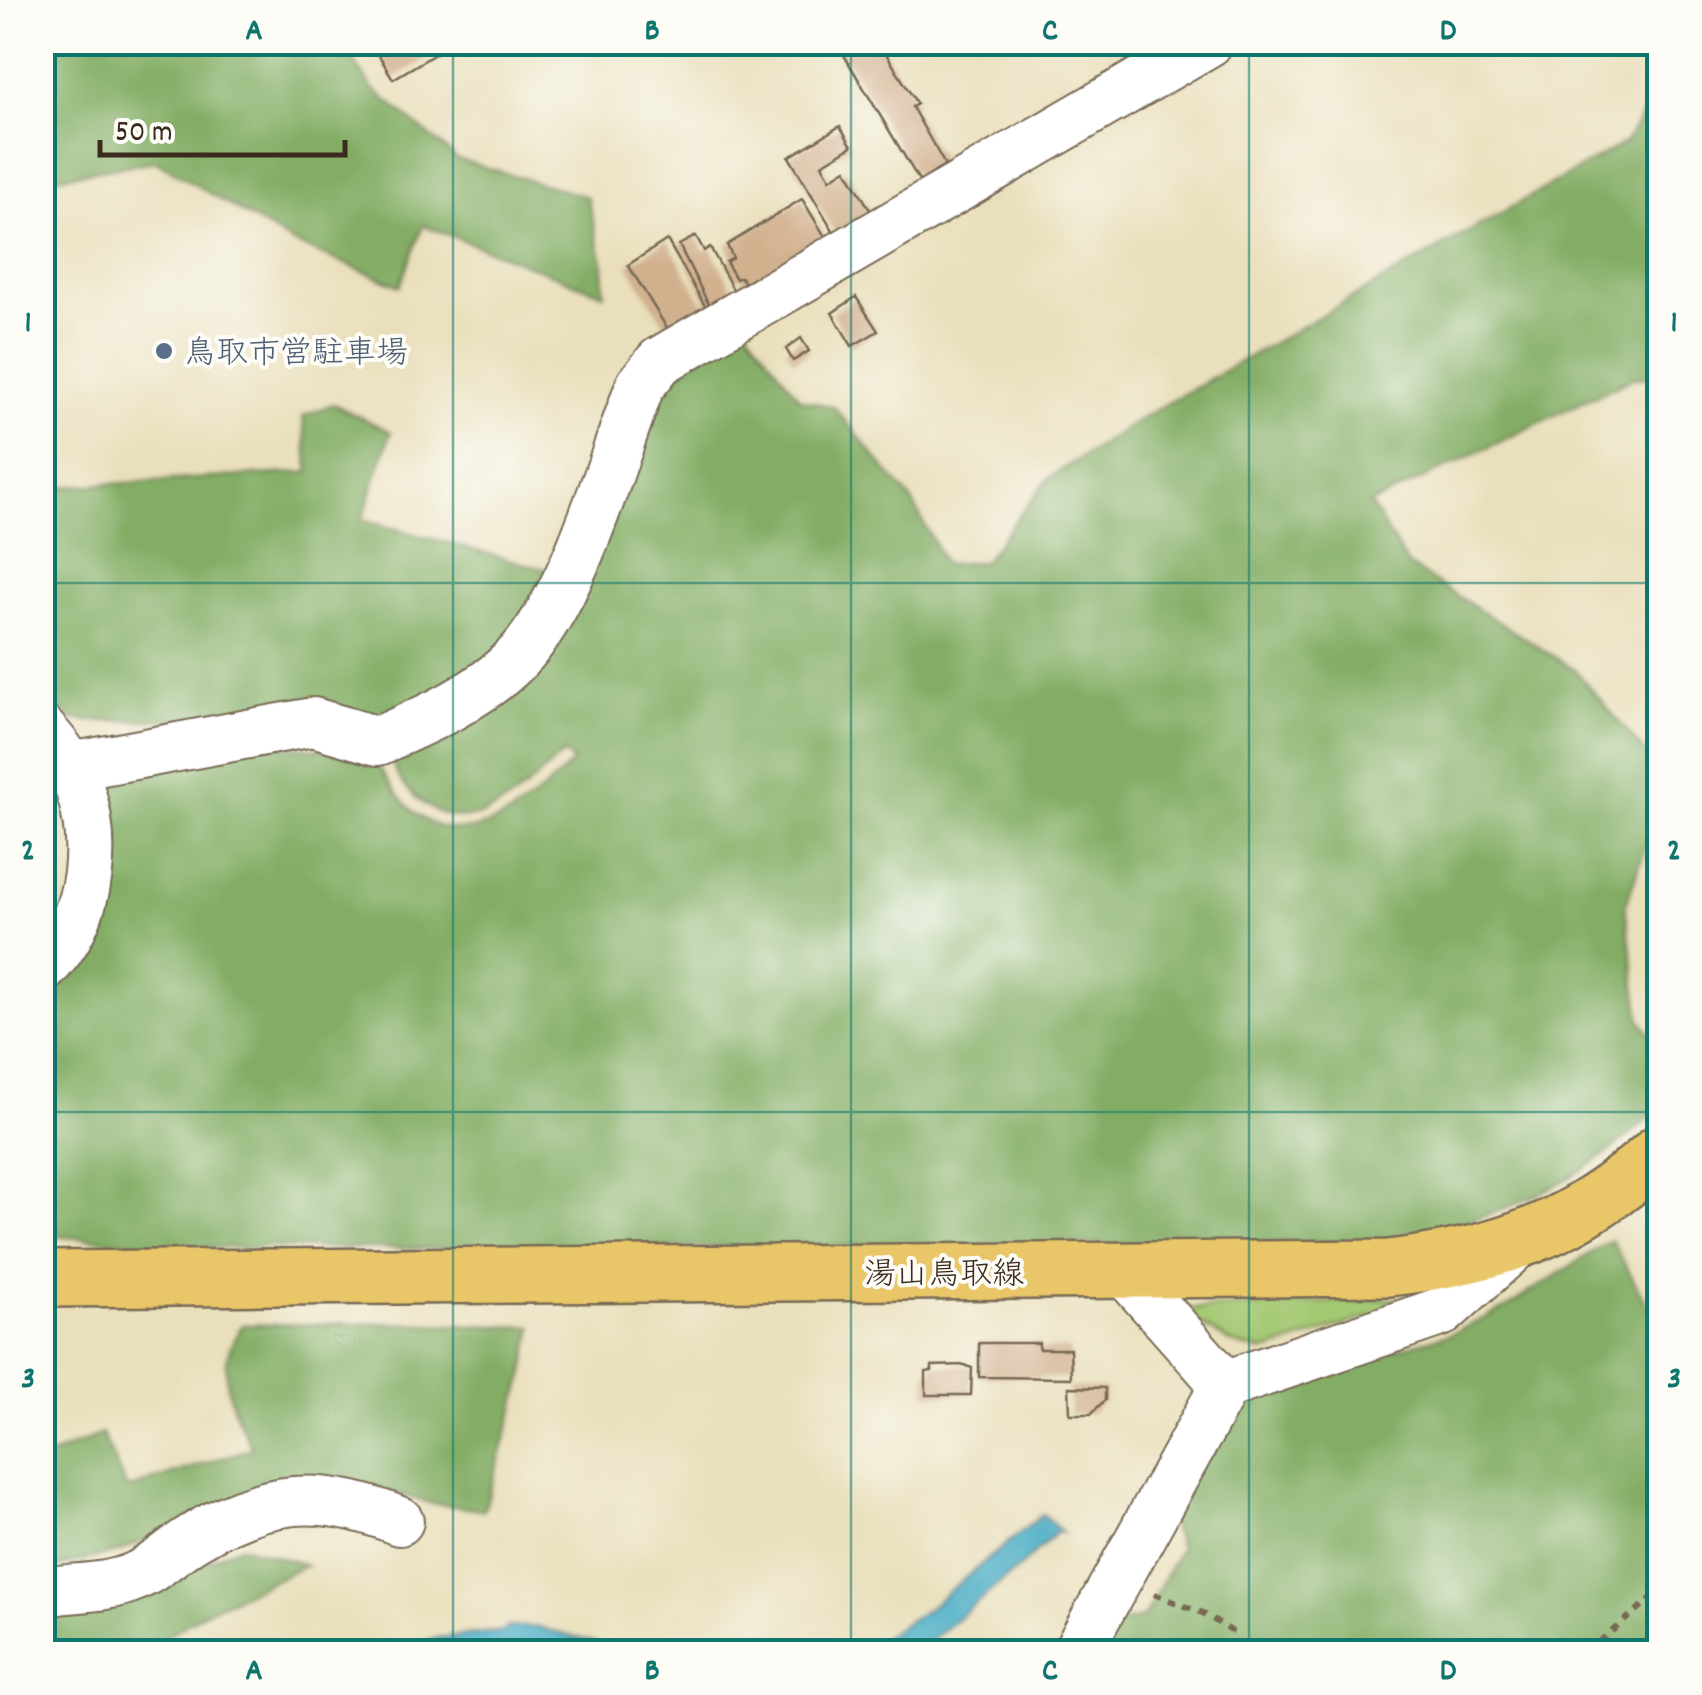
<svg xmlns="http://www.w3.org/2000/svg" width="1702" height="1695" viewBox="0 0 1702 1695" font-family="Dekko,'Klee One',sans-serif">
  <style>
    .green { fill: #a4c973; stroke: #707a48; stroke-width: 2.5 }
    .forest { fill: #83ad65; stroke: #5f6c42; stroke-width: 2.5 }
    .water { fill: #44abc4; stroke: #406a71; stroke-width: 2.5 }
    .building { fill: #d1b08e }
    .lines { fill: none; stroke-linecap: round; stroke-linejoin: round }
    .minor-casing { stroke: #786955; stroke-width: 52 }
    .major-casing { stroke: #786955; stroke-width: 60 }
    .path { stroke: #786955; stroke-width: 6; stroke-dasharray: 8 8; stroke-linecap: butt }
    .minor { stroke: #fff; stroke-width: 48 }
    .major { stroke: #e9c769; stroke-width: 55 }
    .grid { fill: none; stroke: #0f766e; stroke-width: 2.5; stroke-opacity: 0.55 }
    .service-dot { fill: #5c6f8a; stroke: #fdfcf7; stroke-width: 4 }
    .labels { text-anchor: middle; stroke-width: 8; stroke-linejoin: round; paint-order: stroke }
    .service-label { font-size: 32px; fill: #4e5e75; stroke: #fdfcf7; text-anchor: start }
    .street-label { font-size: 32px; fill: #3b2a1e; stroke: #fdfcf7 }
    .neatline { fill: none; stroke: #0f766e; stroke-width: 4 }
    .grid-label { font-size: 32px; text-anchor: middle; font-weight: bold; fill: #0f766e }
  </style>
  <rect width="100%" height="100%" fill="#fdfcf7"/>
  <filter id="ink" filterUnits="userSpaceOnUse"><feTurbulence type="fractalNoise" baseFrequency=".01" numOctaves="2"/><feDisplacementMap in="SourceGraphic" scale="20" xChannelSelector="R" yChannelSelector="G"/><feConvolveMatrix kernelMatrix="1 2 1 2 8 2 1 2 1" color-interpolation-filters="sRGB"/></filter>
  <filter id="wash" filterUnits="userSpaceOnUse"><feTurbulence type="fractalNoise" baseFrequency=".0048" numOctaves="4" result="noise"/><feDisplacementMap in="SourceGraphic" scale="40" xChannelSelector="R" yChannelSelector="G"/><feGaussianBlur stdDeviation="2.25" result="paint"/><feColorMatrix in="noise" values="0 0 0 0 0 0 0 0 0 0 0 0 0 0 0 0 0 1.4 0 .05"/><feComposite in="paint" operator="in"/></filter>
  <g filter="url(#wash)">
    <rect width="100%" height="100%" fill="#e9dfbb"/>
    <path class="green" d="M1403,1298L1423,1299L1266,1351C1232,1348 1217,1335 1189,1316V1309Z"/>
    <path class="forest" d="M43,42L342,43L372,88L457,159L587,197L603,262L604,294L423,225L400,286L291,242L156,161L43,179Z
      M1659,85V377L1632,378L1370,504L1408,565L1575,670L1659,769V808L1625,907L1641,1020L1659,1048V1108C1579,1188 1495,1219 1386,1242L467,1249L184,1247L43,1235L42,998C53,990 65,983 74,974C123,923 133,829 98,770L208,740L343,751L372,758C387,776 396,797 415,813C470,858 535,802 573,761L564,753C521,791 475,847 418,799C404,787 392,772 391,753L497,690L644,397L744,325L800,399L834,407L912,501L945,564L983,562L1048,479L1145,416L1626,142Z
      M333,404L391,432L362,520L552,571L532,625L410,715L93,721L72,719L43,694V488L309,472L303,416Z
      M1611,1240L1659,1326V1652H1092L1105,1625L1143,1618L1180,1548L1169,1518L1237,1399L1295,1377L1451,1334L1504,1309Z
      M386,1323L533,1327L523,1379L484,1510L430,1503L354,1482L220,1506L121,1551L43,1571V1459L102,1434L127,1489L252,1448C238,1421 221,1387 228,1355C230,1345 237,1334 242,1325Z
      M240,1546L307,1565L208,1610L141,1652H43L42,1608L162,1581Z"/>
    <path class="water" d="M1043,1514L1062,1533L1057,1532L1020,1567L916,1652H860L927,1609Z
      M508,1627H536L629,1652H392L437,1638L505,1631Z"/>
    <g id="blocks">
      <path class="building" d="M371,42H455L393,79Z
        M836,42H879L917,104L912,107L945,165L920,182Z
        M840,126L852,146L822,164L830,179L846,169L873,215L837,237L789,157Z
        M802,199L826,238L747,287L741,277L736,279L726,262L733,258L727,245Z
        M696,236L704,251L710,247L736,295L711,309L679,245Z
        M667,240L708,311L670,333L628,265Z
        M856,297L878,331L852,346L832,313Z
        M801,338L809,351L793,361L786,349Z
        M979,1343H1039V1349H1070L1071,1378L979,1377Z
        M965,1365L972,1368L971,1395H926V1372L932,1371V1366Z
        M1069,1387L1105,1388V1400L1091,1414H1070Z"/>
    </g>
  </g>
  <g filter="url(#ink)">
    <use href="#blocks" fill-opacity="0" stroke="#786955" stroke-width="2.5"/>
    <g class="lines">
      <g class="minor-casing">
        <path id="minor" d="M42,730C53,742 63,754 70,767C103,829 94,921 42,969
          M70,767L313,722L378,741C426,720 479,697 516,659C574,600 610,465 640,386L660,361L1209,42
          M1124,1271L1225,1385
          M1225,1385L1443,1311L1522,1240
          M42,1592C72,1587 107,1589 134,1577C156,1568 173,1550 193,1538C265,1494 321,1489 399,1521
          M1077,1652L1225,1385"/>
      </g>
      <g class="major-casing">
        <path id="major" d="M42,1279L1389,1268C1501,1255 1575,1229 1660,1152"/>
      </g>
      <path class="path" d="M1154,1594L1203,1613L1231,1631L1223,1652
        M1587,1652L1660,1591"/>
      <use href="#minor" class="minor"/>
      <use href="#major" class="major"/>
    </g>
  </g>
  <path class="grid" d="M453,42V1652M851,42V1652M1249,42V1652M42,583H1660M42,1112H1660"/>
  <circle class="service-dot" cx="164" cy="351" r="10"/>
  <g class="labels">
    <g class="service-label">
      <text x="184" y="362">鳥取市営駐車場</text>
    </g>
    <g class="street-label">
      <text x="944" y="1283">湯山鳥取線</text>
    </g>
  </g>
  <rect width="1702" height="1695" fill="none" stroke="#fdfcf7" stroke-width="110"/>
  <path d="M100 140v15h245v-15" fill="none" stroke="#3b2a1e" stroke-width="5"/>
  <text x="115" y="140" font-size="30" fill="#3b2a1e" stroke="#fdfcf7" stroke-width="8" paint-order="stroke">50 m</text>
  <rect x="55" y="55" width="1592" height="1585" class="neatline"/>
  <g class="grid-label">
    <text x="254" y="39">A</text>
    <text x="652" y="39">B</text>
    <text x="1050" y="39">C</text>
    <text x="1448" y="39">D</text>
    <text x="28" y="331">1</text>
    <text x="1674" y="331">1</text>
    <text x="28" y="859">2</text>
    <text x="1674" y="859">2</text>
    <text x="28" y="1387">3</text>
    <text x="1674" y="1387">3</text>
    <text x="254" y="1679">A</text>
    <text x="652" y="1679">B</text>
    <text x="1050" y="1679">C</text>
    <text x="1448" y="1679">D</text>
  </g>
</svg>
